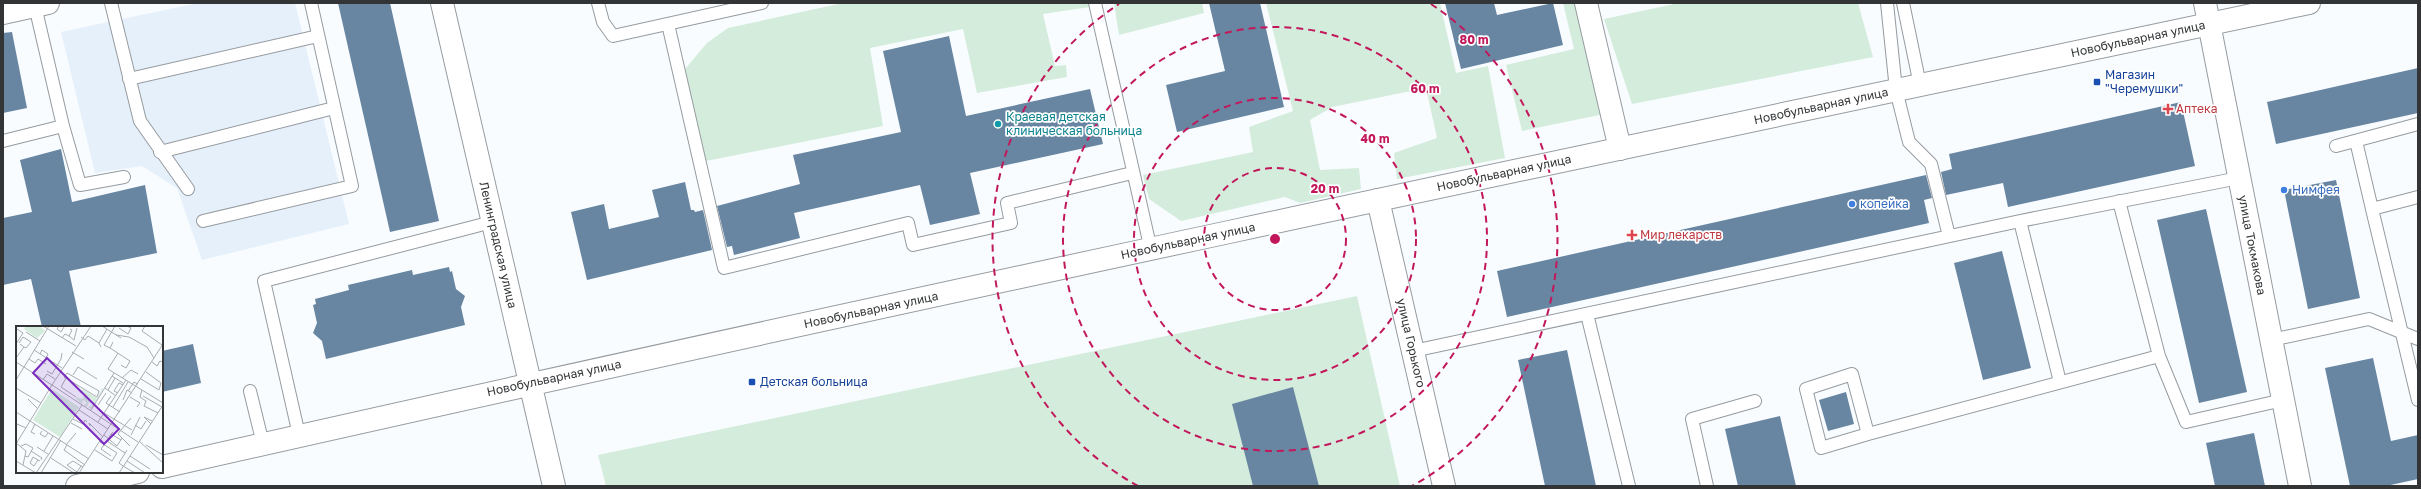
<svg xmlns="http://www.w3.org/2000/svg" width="2421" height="489" viewBox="0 0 2421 489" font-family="'Golos Text',sans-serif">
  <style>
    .built { fill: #e5f0fb }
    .green { fill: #d4ecdc }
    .building { fill: #6886a2 }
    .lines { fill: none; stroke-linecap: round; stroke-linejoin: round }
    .lane-casing { stroke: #969ba0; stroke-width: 14 }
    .street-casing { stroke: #969ba0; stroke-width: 24 }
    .secondary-casing { stroke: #969ba0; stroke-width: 24 }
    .lane { stroke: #fff; stroke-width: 12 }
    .street { stroke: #fff; stroke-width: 22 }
    .secondary { stroke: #fff; stroke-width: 22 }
    .ring { fill: none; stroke: #c2185b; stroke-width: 2; stroke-dasharray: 7 5 }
    .transit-dot { fill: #1a4fb4; stroke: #fff; stroke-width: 1.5 }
    .health-dot { fill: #e0444e; stroke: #fff; stroke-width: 1.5 }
    .culture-dot { fill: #0f9aa8; stroke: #fff; stroke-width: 1.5 }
    .shop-dot { fill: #3f7fe0; stroke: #fff; stroke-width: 1.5 }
    .labels { text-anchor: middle; stroke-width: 3.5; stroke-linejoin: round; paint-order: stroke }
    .street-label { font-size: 12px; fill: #323436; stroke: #fff }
    .transit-label { font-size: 12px; fill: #164399; stroke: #fff; text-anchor: start }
    .health-label { font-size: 12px; fill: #be3a42; stroke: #fff; text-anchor: start }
    .culture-label { font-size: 12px; fill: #0d838f; stroke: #fff; text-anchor: start }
    .shop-label { font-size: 12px; fill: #366cbe; stroke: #fff; text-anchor: start }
    .inset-road { fill: none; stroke: #a9acaf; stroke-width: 1 }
    .view { fill: #7b2cbf; fill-opacity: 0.15; stroke: #7b2cbf; stroke-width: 2 }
    .inset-edge { fill: none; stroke: #323436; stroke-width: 2 }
    .centre { fill: #c2185b; stroke: #fff; stroke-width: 2 }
    .ring-label { font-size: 12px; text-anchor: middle; font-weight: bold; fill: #c2185b; stroke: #fff; stroke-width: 3.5; stroke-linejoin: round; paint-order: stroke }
  </style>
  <rect width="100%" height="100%" fill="#f8fcff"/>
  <path class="built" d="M198,3H295L349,224L202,260L177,188L142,166L95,173L61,32Z"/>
  <path class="green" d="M843,3H1089L1090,7L1043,14L1055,66L1066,65L1067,77L977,93L963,29L870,48L883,126L706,161L685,69L707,43L728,28Z
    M1114,3H1202L1204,13L1119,35Z
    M1266,3H1440L1456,73L1488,66L1505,158L1397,179L1394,153L1437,138L1426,88L1332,107L1310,120L1320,170L1359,168L1361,189L1300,203L1285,197L1181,221L1149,199L1143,175L1253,152L1249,127L1293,111Z
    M1563,3H1579L1604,114L1522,131L1506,65L1574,49Z
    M1679,3H1858L1873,57L1632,104L1604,19Z
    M1357,296L1400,486H606L598,455Z"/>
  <path class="building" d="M338,3H390L439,221L390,232Z
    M1209,3H1260L1284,107L1177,132L1166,85L1225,71Z
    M1445,3H1494L1497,15L1553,3L1563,45L1461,69Z
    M12,32L27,108L3,113V33Z
    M949,36L966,116L1090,89L1103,144L970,173L980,214L930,225L920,185L794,213L800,238L734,255L732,246L727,247L717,206L800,184L793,155L901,132L883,51Z
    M2418,68V113L2276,144L2267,102Z
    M2181,102L2195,166L2008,207L2003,183L1946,195L1941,172L1952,169L1949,154Z
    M61,149L72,202L145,185L157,253L69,271L81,327H42L31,279L3,285V218L32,212L20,160Z
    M1926,175L1932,198L1924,200L1929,223L1507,317L1497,271Z
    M2336,180L2360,298L2308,309L2284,190Z
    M685,182L691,210H694L695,212L703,210L712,250L587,280L571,212L604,204L609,229L659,217L652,190Z
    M2206,209L2247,392L2199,403L2157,220Z
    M2002,251L2031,368L1983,380L1954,263Z
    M449,267L450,272L452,271L456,289L465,296L461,307L465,325L326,359L322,341L313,333L317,323L313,305L316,304L315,299L349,290L348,285L412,270L413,275Z
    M193,344L201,383L162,392V351Z
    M1567,350L1596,486H1545L1518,360Z
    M2373,358L2391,441L2418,435V479L2386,486H2350L2325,368Z
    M1293,387L1319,486H1253L1232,404Z
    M1846,392L1854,424L1828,431L1819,400Z
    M1780,416L1796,486H1738L1725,429Z
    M2254,433L2265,486H2215L2206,443Z"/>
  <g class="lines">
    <g class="lane-casing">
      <path id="lane" d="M111,3L140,121L188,189
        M598,3L603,22L613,36L762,3
        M1095,3L1151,250
        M1887,3L1896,90L1909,142L1931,164L1949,236
        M1903,3L1920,85
        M35,6L63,126L80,185L124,177
        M668,24L724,268L908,223L913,245L1011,223L1007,203L1132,173
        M129,79L318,36
        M3,141L63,126
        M2356,141L2372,209L2418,197
        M2336,146L2418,124
        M160,152L334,108
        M2119,201L2159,356
        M2372,209L2418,400
        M203,221L352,186L311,3
        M2020,221L2060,382
        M1587,314L1629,486
        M2271,340L2369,319L2418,339
        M1413,351L2020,221L2239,178
        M250,391L263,444
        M1868,434L1821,448L1806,389L1852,374L1868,434L2159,356L2186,422L2283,400
        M299,435L264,281L492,222
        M1707,486L1692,419L1755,401"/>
    </g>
    <g class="street-casing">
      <path id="street" d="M1586,3L1620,149
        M2205,3L2300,486
        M3,13L48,3
        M1378,200L1444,486"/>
    </g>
    <g class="secondary-casing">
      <path id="secondary" d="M442,3L554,486
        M162,467C876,305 1592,154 2309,3
        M77,486L138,472"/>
    </g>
    <use href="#lane" class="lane"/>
    <use href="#street" class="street"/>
    <use href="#secondary" class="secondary"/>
  </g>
  <g class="ring">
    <circle cx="1275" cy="239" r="71"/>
    <circle cx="1275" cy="239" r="141"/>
    <circle cx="1275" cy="239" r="212"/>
    <path d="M1138 486A282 282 0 0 1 1119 4M1431 4A282 282 0 0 1 1412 486"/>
  </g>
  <g class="transit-dot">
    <rect x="2093" y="78" width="8" height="8" rx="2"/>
    <rect x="748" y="378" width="8" height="8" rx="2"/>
  </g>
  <g class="health-dot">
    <path d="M2166 103h4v4h4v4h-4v4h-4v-4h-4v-4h4z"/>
    <path d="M1630 229h4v4h4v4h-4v4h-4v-4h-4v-4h4z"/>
  </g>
  <circle class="culture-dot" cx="998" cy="124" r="4"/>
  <g class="shop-dot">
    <circle cx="2284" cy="190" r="4"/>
    <circle cx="1852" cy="204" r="4"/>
  </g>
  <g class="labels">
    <g class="street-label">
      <text transform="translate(2138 39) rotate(-12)" y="4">Новобульварная улица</text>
      <text transform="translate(1821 106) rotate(-12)" y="4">Новобульварная улица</text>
      <text transform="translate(1504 173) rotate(-12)" y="4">Новобульварная улица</text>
      <text transform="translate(1188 241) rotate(-12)" y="4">Новобульварная улица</text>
      <text transform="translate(498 245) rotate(77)" y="4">Ленинградская улица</text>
      <text transform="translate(2252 245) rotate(79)" y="4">улица Токмакова</text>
      <text transform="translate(871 310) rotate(-12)" y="4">Новобульварная улица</text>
      <text transform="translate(1411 343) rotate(77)" y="4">улица Горького</text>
      <text transform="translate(554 378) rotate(-12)" y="4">Новобульварная улица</text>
    </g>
    <g class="transit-label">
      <text x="2105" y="79">Магазин<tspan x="2105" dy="14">"Черемушки"</tspan></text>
      <text x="760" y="386">Детская больница</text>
    </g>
    <g class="health-label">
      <text x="2176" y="113">Аптека</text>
      <text x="1640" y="239">Мир лекарств</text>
    </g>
    <g class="culture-label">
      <text x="1006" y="121">Краевая детская<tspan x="1006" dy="14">клиническая больница</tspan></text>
    </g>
    <g class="shop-label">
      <text x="2292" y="194">Нимфея</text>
      <text x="1860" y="208">копейка</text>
    </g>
  </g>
  <g transform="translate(16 326)">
    <rect width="147" height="147" fill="#f8fcff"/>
    <path d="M10,0H24L29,5L21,12L8,3ZM86,62L87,63L75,83L72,81L78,78L75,72L71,81L67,79L71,77L67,74L66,78L60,73V71L66,73L69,69L63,66L66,63L81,72ZM36,63L63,81L44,111L17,94Z" fill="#d4ecdc"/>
    <path class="inset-road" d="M27,0L60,20M43,0L41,3L45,6L48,1M75,0L36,59L122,116M86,0L105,12M129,0L126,5L146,19M103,2L112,8L115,2L111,0M10,6L24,15M100,9L113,11L131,21L138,32M53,10L58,14L61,2M65,11L69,14L72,10L83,17M46,12L49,8L53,10L56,4L54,3M97,16L94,22L114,35L110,42L105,39M3,17L7,11L15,16L10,22L8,21M0,18L7,7L1,3M85,21L83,17L91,3M94,22L88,19L99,0M18,24L46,42M56,26L68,33M102,27L92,43L147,77M24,28L26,24L32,28L30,32M0,32L8,21L4,18M13,33L19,37L22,33L30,38M0,36L36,59L0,118M136,36L141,40L144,35L147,36M8,41L33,0M31,45L36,48L45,33L46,27M51,47L83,65L81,71L48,51ZM57,49L62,41L81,53M96,50L107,57M50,52L45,61L60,71M106,52L115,44L122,48M125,53L143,64L145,57L130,46M0,54L8,41M27,54L31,48L39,53M0,62L25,77M89,62L100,70M92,64L99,52M126,64L124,71L130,75L128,80L142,87M112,65L118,56L122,58M102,67L98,65L103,57L107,59M95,70L90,77L104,86M127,70L146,81M114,71L124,77L121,81M12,73L22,83M107,74L111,64L116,67M82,79L90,67M97,81L112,56M63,84L92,103M75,84L98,47M0,86L73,133M88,87L116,104M57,93L67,98L69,94L71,96M82,96L110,54M55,97L66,103M135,98L128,91L136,95M119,99L125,103L130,95M74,100L73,97L87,111M0,101L1,98L10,102M105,104L102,108L114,120M105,104L115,92M26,105L24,108L29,111L32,107M97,106L95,108L105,114M19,108L15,106L19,98M95,108L91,115L109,127M88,109L101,120L106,112M115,109L124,91M123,115L147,137M0,117L10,125L7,139M50,119L60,107M51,119L48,124L69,139M88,119L85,123L95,130M130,119L147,129M5,120L10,118L17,122L12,131L9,130M21,121L32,128M79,124L96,135L101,127L84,116M15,125L26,132L25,134M28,125L37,110M114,130L134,143M35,132L58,147M22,134L17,131L14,137L18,140L22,134L24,135M0,135L20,147M111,135L129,147M65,140L61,146L51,139L57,135L65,140L67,141M107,140L103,137L111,124M107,140L119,147M20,147L66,79M25,147L45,114M63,147L147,18M103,147L147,79"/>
    <path class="view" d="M31,32L103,103L88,118L17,47Z"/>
    <rect width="147" height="147" class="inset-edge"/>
  </g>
  <circle cx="1275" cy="239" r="6" class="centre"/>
  <g class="ring-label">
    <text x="1474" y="44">80 m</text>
    <text x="1425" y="93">60 m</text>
    <text x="1375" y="143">40 m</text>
    <text x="1325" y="193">20 m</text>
  </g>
  <rect width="2421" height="489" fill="none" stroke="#323436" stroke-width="8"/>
</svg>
